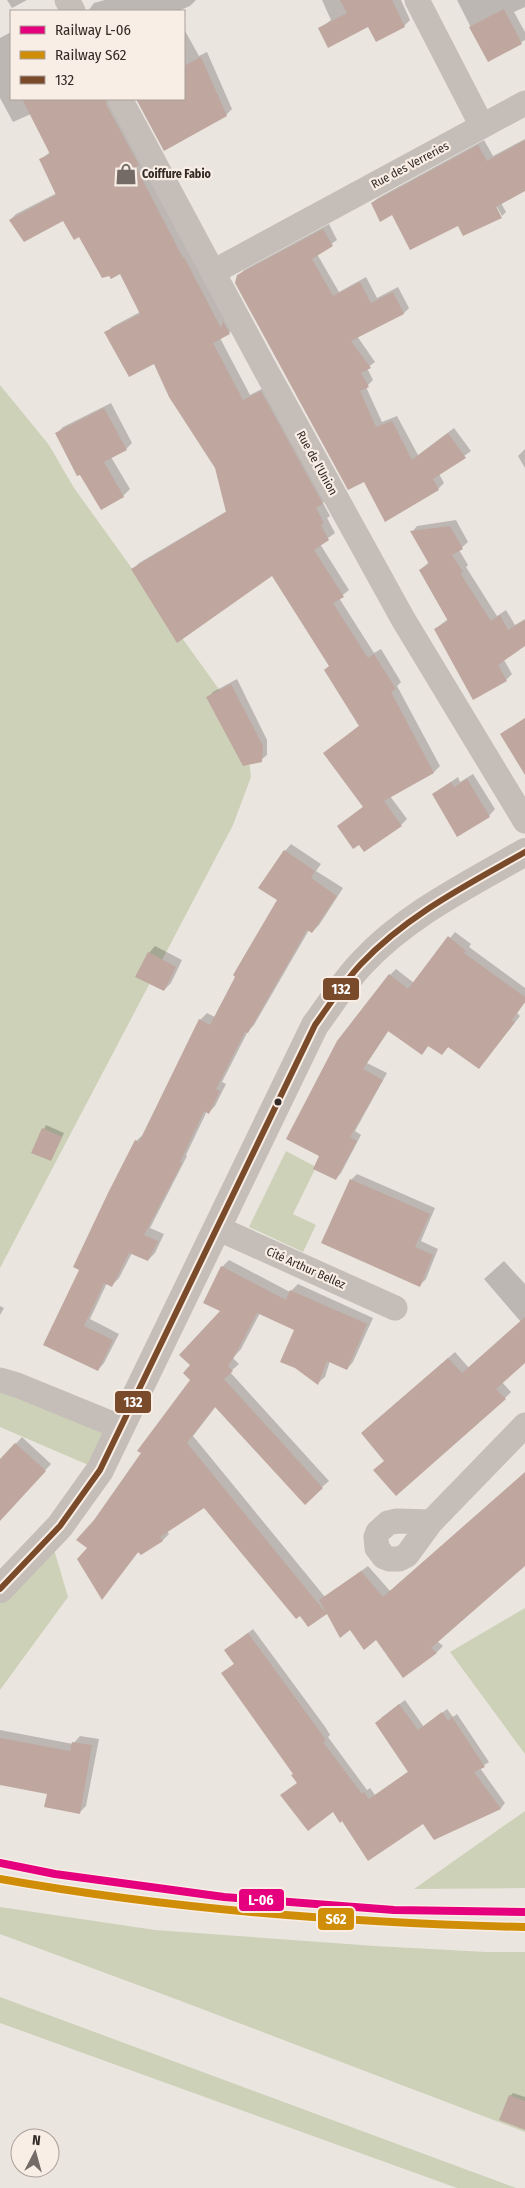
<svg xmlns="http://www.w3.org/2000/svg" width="525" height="2188" viewBox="0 0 525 2188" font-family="'Fira Sans Condensed',sans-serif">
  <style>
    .green { fill: #cdd1b8 }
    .shadow { fill: #0003 }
    .building { fill: #bfa7a0 }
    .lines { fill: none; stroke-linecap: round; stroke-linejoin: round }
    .minor { stroke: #c4bdb8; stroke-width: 25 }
    .tertiary { stroke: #c4bdb8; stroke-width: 28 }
    .bus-1-casing { stroke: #f9eee5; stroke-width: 10 }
    .bus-1 { stroke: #7a4b2a; stroke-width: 6 }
    .rail-1-casing { stroke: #f9eee5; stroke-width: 11 }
    .rail-2-casing { stroke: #f9eee5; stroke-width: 11 }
    .rail-1 { stroke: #e5007d; stroke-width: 8 }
    .rail-2 { stroke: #d08d08; stroke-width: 8 }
    .bus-dot { fill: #342a26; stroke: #f9eee5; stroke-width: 2 }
    .labels { text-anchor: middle; stroke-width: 4.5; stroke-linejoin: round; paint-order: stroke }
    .street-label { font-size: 12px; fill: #342a26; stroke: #f9eee5 }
    .poi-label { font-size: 12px; font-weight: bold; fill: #342a26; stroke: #f9eee5; text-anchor: start }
    .line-badge { stroke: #f9eee5; stroke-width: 2 }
    .badge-label { font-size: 14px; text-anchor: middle; font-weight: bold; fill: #fff }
  </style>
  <rect width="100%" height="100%" fill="#ebe5df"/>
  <path class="green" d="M0,385L49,445L74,488L221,692L246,733L251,777L233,825L0,1268Z
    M286,1151L316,1167L293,1214L316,1225L303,1252L249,1227Z
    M0,1380L120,1427L100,1470L0,1427Z
    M50,1536L68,1597L0,1690V1589Z
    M525,1608V1754L450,1652Z
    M525,1811V1888L414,1889Z
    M0,1907L155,1930L375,1946L486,1952H525V2132L181,2001L0,1934Z
    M0,1997L516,2188H457L0,2023Z"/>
  <path class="shadow" d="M7,0H27L12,8Z
    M105,0H196L190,6L178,11H88L94,3Z
    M322,0H401L410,20L404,26H368L319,29L331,20Z
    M457,0H525V7L514,12L525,32V40L488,61Z
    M184,29L199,56L207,52L232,109L226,115L165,149L138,99H184Z
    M11,32V99H113L235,327L229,333L220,338L250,395L267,386L328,497L323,503L330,516L327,518L335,533L320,544L349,590L339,598L374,653L381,649L401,682L397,686L440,766L434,772L390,796L407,819L401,825L360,843L339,826L364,806L331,748L360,725L330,665L273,575L133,569L139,563L227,511L216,468L154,362L106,333L112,327L140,312L120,273L64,219L10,220L16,214L57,193L40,160L50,152L31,114L13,122L0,98V38Z
    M525,139V190L501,203L506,212L502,216L494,201L501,217L458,224L393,213L372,203L378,198L484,140L493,156Z
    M329,224L337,240L317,254L339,292L366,277L377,298L398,287L409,308L404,313L357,336L375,362L367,368L373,380L366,387L382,422L397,416L418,455L454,428L471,451L439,474L444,483L438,489L364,481L238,276L244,270Z
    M111,403L132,443L126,449L111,457L130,489L123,496L101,508L57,433L63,427Z
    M525,449V468L518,456Z
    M456,520L468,542L459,550L468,565L466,567L497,616L506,610L515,625L525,619V644L504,660L512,674L506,680L435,629L448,619L420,570L429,562L412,532L417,526Z
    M237,679L267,740V755L261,760L208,698L213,692Z
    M473,774L495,809L489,816L457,835L433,794L458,777L460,782Z
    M291,844L321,864L316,871L343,888L319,925L312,932L309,930L254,1025L248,1031L222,1082L226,1084L215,1106L209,1112L207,1111L186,1155L187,1156L150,1228L164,1234L155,1253L148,1260L132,1253L119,1278L112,1285L107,1283L90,1319L119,1334L104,1363L98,1370L44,1344L81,1269L109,1193L136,1141L144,1134L200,1020L207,1013L215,1017L279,900L285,851Z
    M455,932L471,944L469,947L525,988V1002L517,1013L520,1016L485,1061L449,1046L442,1054L429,1045L422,1054L389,1030L367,1063L387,1073L355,1131L361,1135L341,1173L336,1178L315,1168L390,975L396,969L414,983Z
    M155,946L182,960L171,983L164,990L149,953Z
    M46,1125L64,1133L51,1160L33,1152Z
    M357,1174L435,1208L421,1241L438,1249L426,1279L420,1285L351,1180Z
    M229,1260L290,1292L298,1284L373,1318L353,1362L347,1369L330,1361L325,1377L318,1383L296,1329L260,1313L241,1349L233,1358L239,1364L230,1372L329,1481L322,1487L216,1406L193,1436L325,1597L368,1566L390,1591L525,1473V1563L437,1641L443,1646L437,1652L404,1676L376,1638L350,1628L327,1613L309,1626L205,1507L167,1531L169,1534L163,1540L141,1553L139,1551L102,1598L88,1547L95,1520L192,1380V1365L222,1310V1267Z
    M504,1261L525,1284V1361L502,1382L511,1392L505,1398L385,1460L369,1427L455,1352L469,1368L521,1322L484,1279Z
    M0,1306L4,1308L0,1315Z
    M22,1437L51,1464L16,1502L0,1499V1461Z
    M253,1629L326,1728L330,1735L328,1737L367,1790L370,1788L375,1795L409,1771L381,1718L405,1700L424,1727L447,1709L453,1717L457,1714L489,1762L480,1768L505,1803L501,1808L435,1839L423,1822L343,1819L298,1782L295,1773L223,1673L235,1663L226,1650Z
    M0,1730L73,1744L80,1736L99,1739L86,1806L79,1813L48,1793L0,1784Z
    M513,2093L525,2097V2129L510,2096Z"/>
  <path class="building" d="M340,0H392L405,27L376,42L368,27L328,48L318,28L347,13Z
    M504,9L522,44L488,62L469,27Z
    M201,57L227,116L164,151L136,99H184V66Z
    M22,99H106L107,106L139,165L136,167L183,258L184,257L221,328L223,321L230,334L213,343L243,400L261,391L323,504L316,508L324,523L321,525L329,540L314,550L344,597L333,603L368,658L374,654L396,689L391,692L434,773L384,801L402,826L364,852L359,845L353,849L337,826L363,807L323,753L359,726L324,670L329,666L272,576L177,643L131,569L226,512L215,468L169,397L154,364L129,377L104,332L140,314L120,274L111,279L109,276L102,278L79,237L74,240L63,221L24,242L9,220L56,195L39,159L50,154Z
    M525,140V191L496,207L502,218L463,236L458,226L410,250L392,215L380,222L371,203L478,145L487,161Z
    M323,229L333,246L312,259L333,296L360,282L371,303L393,292L404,314L351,341L371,368L361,373L369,387L360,391L376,427L392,421L412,460L448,433L466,458L433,479L439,490L385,522L364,482L348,490L235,283L237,275Z
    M104,408L127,450L104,462L124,497L101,510L80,475L77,476L55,433Z
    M450,526L463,549L452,555L463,572L460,573L491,621L500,615L508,630L525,620V646L498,665L507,681L473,700L434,629L448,621L419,570L429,564L410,531Z
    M231,684L263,746L262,762L243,766L206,697Z
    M525,718V775L500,734Z
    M467,779L490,817L457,837L432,794L451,782L454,787Z
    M284,850L315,871L311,878L337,896L312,933L307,930L248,1033L245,1032L216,1089L220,1091L209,1114L204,1111L180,1162L182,1163L144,1235L158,1241L148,1261L129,1253L112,1287L104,1283L84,1326L113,1340L98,1371L43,1345L79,1270L73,1267L108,1193L135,1140L139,1142L199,1019L210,1025L235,977L233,975L277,900L258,888Z
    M448,936L466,951L464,953L525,997V1002L512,1020L515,1022L479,1069L448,1047L442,1055L428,1046L422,1055L388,1031L363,1069L383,1080L350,1137L357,1141L336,1180L313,1169L319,1156L286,1139L337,1041L389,974L408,989Z
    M148,952L176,967L164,991L135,977Z
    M42,1128L62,1137L51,1161L31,1153Z
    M350,1179L430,1214L415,1247L433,1255L420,1287L321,1243Z
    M221,1266L286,1300L290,1290L367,1324L347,1370L327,1361L318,1385L295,1368L280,1362L294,1330L257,1313L234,1357L228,1366L233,1371L224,1379L323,1488L305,1505L215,1407L187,1443L326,1613L319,1600L361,1571L383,1597L525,1472V1566L431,1648L437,1653L403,1678L376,1640L364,1650L350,1630L340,1638L327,1614L308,1627L300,1616L296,1619L204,1508L160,1537L163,1541L141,1555L138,1552L102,1600L77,1559L87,1548L76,1540L94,1520L141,1453L137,1451L190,1380L183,1373L190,1365L179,1355L220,1311L203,1303Z
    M525,1317V1363L496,1389L506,1399L396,1496L373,1470L384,1461L361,1433L448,1358L462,1373Z
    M15,1443L46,1471L0,1521V1459Z
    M248,1633L321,1733L326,1741L323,1742L362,1794L364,1792L369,1799L408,1772L375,1723L399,1704L418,1730L442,1712L448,1721L452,1717L485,1767L474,1772L501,1809L434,1840L423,1824L368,1861L342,1821L340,1823L333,1812L308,1831L280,1795L297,1783L291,1775L293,1774L221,1673L234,1664L224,1650Z
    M0,1738L70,1751L72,1742L92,1745L80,1814L44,1807L47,1794L0,1785Z
    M509,2095L525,2101V2130L499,2120Z"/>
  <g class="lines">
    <path class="minor" d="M67,0L73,11
      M417,0L482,126
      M120,99L265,369L403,619L525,821
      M213,272L525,103
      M217,1228L395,1308
      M0,1380L17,1385L120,1427
      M431,1522L397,1521L388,1523L378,1532L376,1537L377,1548L384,1557L389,1559H399L407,1555L431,1522L525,1425"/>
    <path class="tertiary" d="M0,1589L60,1526L100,1470L315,1025C330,1005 344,982 361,964C406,915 468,885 525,852"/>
    <g class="bus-1-casing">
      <path id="bus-1" d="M0,1589L60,1526L100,1470L315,1025C330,1004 344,982 361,964C407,915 467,885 525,852"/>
    </g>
    <use href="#bus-1" class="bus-1"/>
    <g class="rail-1-casing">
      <path id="rail-1" d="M0,1863L55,1874L224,1897L394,1910L525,1912"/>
    </g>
    <g class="rail-2-casing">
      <path id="rail-2" d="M0,1879C174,1910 348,1923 525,1927"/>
    </g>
    <use href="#rail-1" class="rail-1"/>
    <use href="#rail-2" class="rail-2"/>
  </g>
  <defs>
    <g id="shop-bare" transform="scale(1.725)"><path d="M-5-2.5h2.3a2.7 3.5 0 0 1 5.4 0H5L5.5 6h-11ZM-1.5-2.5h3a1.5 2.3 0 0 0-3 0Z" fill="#746b67" stroke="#f9eee5" stroke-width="2.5" paint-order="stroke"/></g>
  </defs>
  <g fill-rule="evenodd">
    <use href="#shop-bare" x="126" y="174"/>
  </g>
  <circle class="bus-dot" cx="278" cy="1102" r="4.5"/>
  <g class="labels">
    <g class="street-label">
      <text transform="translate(410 165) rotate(-28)" y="4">Rue des Verreries</text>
      <text transform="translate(317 463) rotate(61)" y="4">Rue de l'Union</text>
      <text transform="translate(306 1268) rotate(24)" y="4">Cité Arthur Bellez</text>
    </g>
    <g class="poi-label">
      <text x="142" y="178">Coiffure Fabio</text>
    </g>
  </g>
  <g class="line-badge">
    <rect x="322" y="977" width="38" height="24" rx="5" fill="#7a4b2a"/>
    <rect x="114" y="1390" width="38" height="24" rx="5" fill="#7a4b2a"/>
    <rect x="238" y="1888" width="47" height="24" rx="5" fill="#e5007d"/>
    <rect x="317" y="1907" width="38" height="24" rx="5" fill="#d08d08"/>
  </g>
  <g class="badge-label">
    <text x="341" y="994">132</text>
    <text x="133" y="1407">132</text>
    <text x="261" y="1905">L-06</text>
    <text x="336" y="1924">S62</text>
  </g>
  <rect x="10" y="10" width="175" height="90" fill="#f9eee5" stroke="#aaa099"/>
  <rect x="20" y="26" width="25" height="8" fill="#e5007d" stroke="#aaa099"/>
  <text x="55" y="35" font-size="15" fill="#342a26">Railway L-06</text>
  <rect x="20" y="51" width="25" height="8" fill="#d08d08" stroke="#aaa099"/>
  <text x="55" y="60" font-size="15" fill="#342a26">Railway S62</text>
  <rect x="20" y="76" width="25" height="8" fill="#7a4b2a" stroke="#aaa099"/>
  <text x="55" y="85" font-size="15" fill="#342a26">132</text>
  <g transform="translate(35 2153) rotate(6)"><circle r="24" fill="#f9eee5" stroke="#aaa099"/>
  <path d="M0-4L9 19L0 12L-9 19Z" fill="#746b67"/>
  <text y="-8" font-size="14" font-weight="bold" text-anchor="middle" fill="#342a26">N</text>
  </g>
</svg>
